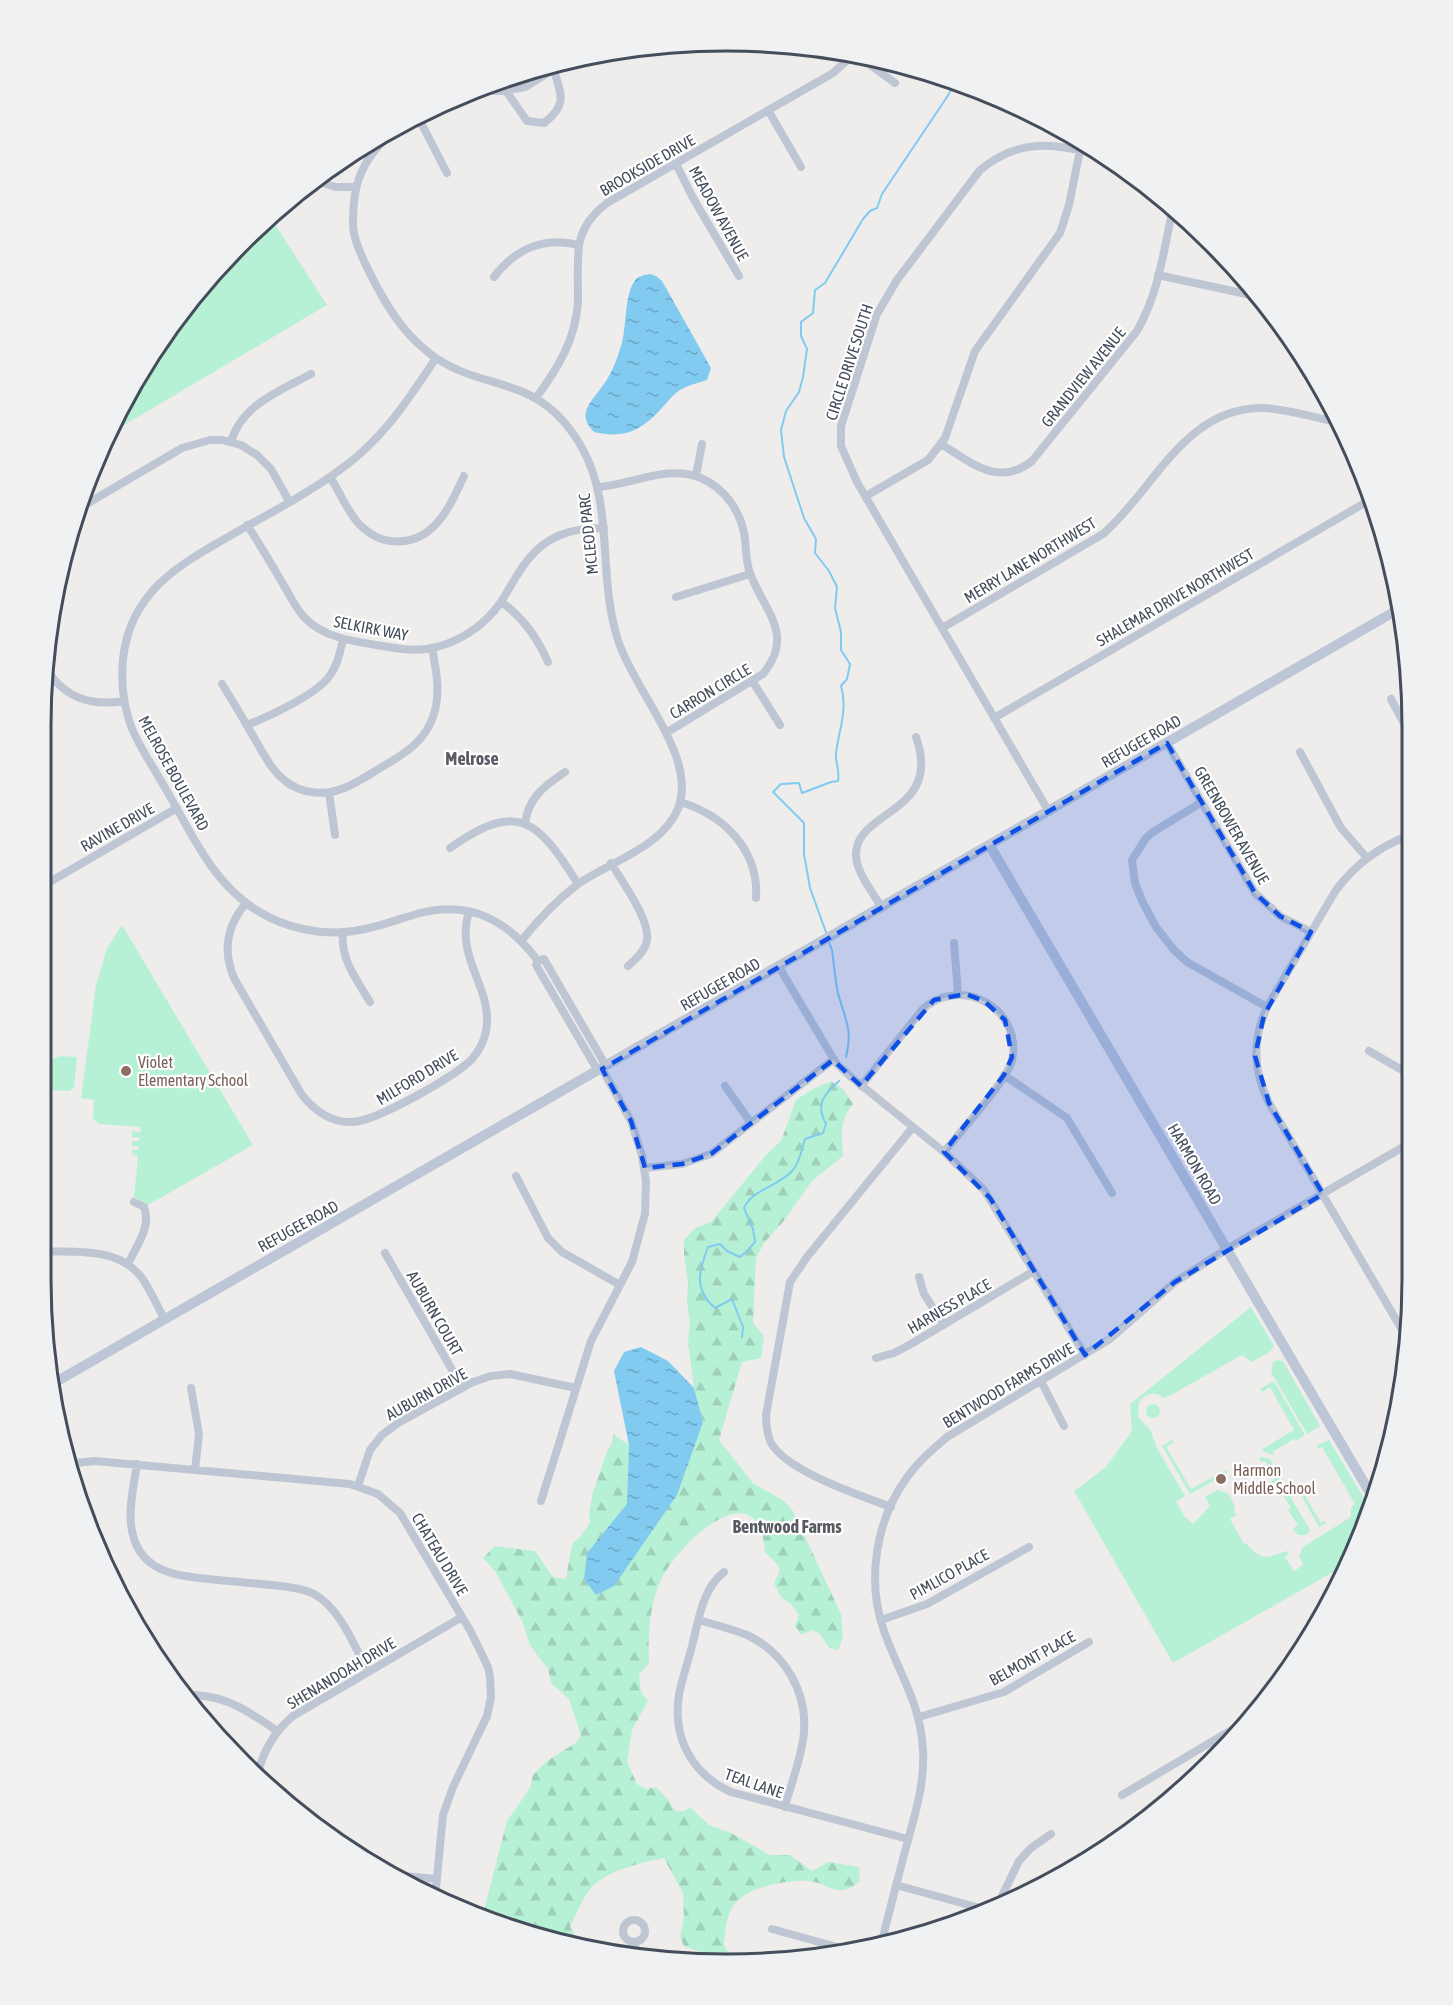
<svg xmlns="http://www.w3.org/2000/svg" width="1453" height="2005" viewBox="0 0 1453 2005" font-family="'Asap Condensed',sans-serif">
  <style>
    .green { fill: #b7f1d5 }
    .forest { fill: url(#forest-firs) }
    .water { fill: url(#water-ripples) }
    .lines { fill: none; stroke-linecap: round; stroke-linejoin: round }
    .stream { stroke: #81caf0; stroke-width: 2 }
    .minor { stroke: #bec6d3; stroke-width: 8 }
    .secondary { stroke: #bdc6d7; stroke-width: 10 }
    .marked { fill: #0e50e7; fill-opacity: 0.2; stroke: #0e50e7; stroke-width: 4.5; stroke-dasharray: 12 8; stroke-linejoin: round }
    .education-dot { fill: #8d6e63; stroke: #fff; stroke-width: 2 }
    .labels { text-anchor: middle; stroke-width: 4.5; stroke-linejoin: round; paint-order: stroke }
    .street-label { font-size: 16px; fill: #444d5b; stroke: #fff }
    .education-label { font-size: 16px; fill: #785e54; stroke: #fff; text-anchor: start }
    .neighbourhood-label { font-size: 18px; font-weight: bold; fill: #595b62; stroke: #fff }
    .rim { fill: none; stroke: #444d5b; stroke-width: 3 }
  </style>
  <defs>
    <pattern id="forest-firs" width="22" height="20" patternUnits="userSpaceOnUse" patternTransform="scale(1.5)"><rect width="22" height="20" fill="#b7f1d5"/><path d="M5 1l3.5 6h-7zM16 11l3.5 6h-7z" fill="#9fd0b9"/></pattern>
    <pattern id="water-ripples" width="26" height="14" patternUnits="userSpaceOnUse" patternTransform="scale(1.5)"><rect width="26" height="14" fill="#81caf0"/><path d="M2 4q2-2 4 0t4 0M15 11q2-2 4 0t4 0" fill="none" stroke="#6ba6c5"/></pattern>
  </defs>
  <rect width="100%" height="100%" fill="#efecec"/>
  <path class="green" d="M271,218L327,305L109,434L156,346L211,274Z
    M122,925L253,1145L148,1205L134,1197L138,1156L132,1155V1150H138L139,1147L132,1146V1141H139L140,1138L132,1137V1131L140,1132L141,1127L99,1124L93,1118L94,1100L81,1098L96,985L107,948Z
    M60,1056L77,1057L74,1088L69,1091L41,1090C41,1072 41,1062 60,1056Z
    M1251,1307L1274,1346L1271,1351L1252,1362L1242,1355L1171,1395L1164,1398C1155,1391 1145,1393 1139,1403L1138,1417L1150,1429L1157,1448L1185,1496L1176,1502L1185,1517L1193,1524L1210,1506L1205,1497L1217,1490L1228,1493L1235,1506L1234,1511L1237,1515L1230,1519L1244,1544L1246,1543C1263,1563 1266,1557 1288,1551L1289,1554L1285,1557L1294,1571L1303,1565L1299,1556L1303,1547L1351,1517V1507L1355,1504L1322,1447L1317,1449V1445L1329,1440L1370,1508L1349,1563L1173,1663L1074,1491L1105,1468L1132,1431L1130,1404Z
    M1277,1360L1283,1361L1320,1426L1307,1434L1271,1372L1273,1362Z
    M1272,1382L1275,1383L1305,1435L1296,1441L1294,1439L1274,1451L1273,1455L1261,1450L1294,1430L1270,1387L1262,1392L1260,1389Z
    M1146 1411a7 7 0 1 1 14 0a7 7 0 1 1-14 0Z
    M1172,1440L1174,1442L1166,1447L1191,1489L1228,1469L1226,1474L1190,1494L1162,1446Z
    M1261,1457L1270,1459L1272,1463L1271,1468L1274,1469L1284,1487L1277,1491L1271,1482L1275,1478L1265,1461L1261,1462L1259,1458Z
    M1298,1484L1321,1523L1325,1521L1327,1523L1319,1527L1296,1486Z
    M1287,1491L1310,1530L1306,1535H1298L1293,1529L1298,1525L1288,1510L1291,1508L1283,1495H1279Z"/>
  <path class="forest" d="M831,1081L843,1089L853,1104C839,1122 842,1134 843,1156L812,1181L782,1223L764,1243L756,1258L753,1323L764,1336L761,1358L742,1362L719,1440L753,1483L784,1501L793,1511L841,1614L843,1638L838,1650L829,1648L820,1634L812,1630L801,1635L795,1625L799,1615L791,1604L781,1597L774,1583L780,1571L778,1565L765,1552C759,1466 676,1545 660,1582C649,1607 648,1636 649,1663L639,1675L641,1692L648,1701L632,1730L627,1762L637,1784L647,1789L656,1787L668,1799L675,1811H684L690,1807L709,1825L731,1833L770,1855H790L812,1871L828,1862L859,1867L860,1881C838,1901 831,1883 808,1881C787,1879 742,1888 732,1908C726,1919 725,1933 724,1945L734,1961L712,1962L708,1955L684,1946L680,1937L684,1918L683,1893L664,1858C641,1863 612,1869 594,1885C584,1894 577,1913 570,1926L580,1947L483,1914L507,1821L530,1788L533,1775L547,1761L577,1742L581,1735L569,1699L551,1683L548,1669L530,1645L522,1621L495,1571L483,1558L495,1546L535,1551L553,1577L566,1579L572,1544L580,1537L590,1523L589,1514L593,1492L607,1452L612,1443L613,1434L629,1445L628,1504L587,1553L703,1422L694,1388L688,1342L690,1322L687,1302L688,1283L684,1255V1240L695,1228L711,1222L766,1155L781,1141L796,1100L811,1090Z"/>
  <path class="water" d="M650,274L656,276L662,281L711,368L707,380C698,383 688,385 680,390C672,395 667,403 660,410C641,431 623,439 594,432C589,426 584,421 586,412C589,401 598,393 604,384C612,373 617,359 621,346C627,328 624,297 634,282C637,276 644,275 650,274Z
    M641,1347L668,1361L694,1388L703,1422L677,1495L614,1586L596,1595L584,1579L587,1553L627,1504L629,1445L614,1371L624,1352Z"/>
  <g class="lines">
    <path class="stream" d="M827,935L810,888L804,854V823L773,792L781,784L799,783L802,793L831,782L838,781C840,770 835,762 836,753C839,729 848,710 841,686L847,679L850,664L841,650V632L835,608L837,587L829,571L815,553L816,539L804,518L784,457L781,430L786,411L799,392L803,377L807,349L801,336V322L813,313L815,290L825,283L863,219L870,211L877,208L882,194L949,94L954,80
      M828,940L832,950C834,964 835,979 838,993C845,1021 853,1027 846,1057
      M742,1337L743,1327L732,1299L715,1308C693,1289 699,1271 708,1247L720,1244L727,1251L740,1257L747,1251L755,1242L753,1229L744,1208C752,1189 780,1186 793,1170C801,1160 801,1150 805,1139L823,1133L826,1124C815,1104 824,1094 839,1081"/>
    <path class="minor" d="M858,56L895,83
      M477,91H504L525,87L567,61
      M506,91L527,121L544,123C567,105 562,96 554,71
      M428,110C390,131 358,156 354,202C353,212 352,223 354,234C358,251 367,268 375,283C390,312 408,339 436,358C481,388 526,378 564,422C622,489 593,567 619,643C635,691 696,756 679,806C664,847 611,861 578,884C557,900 538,920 521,941
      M768,110L801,167
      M417,115L447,173
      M676,164L693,198L739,276
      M313,180L336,187H356
      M1158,275L1260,297
      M494,277C515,249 544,236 579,245
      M436,358C407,401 384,438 341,469C306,495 266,515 228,537C177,566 130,593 123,659C121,681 123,704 131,726C138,745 151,763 161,781C189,827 210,882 258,911C285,928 322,936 354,931C377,928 398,919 420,913C471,900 508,921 538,961
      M536,398C558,368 576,339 578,301C578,282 577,263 579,245C583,226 592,215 607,203L833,73L853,55
      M231,442C241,405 280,391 311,374
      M941,444C971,462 998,488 1032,461L1137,331C1159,293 1164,249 1173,207
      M696,476L702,444
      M330,477C340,492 347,511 359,524C368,533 379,540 391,541C433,546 449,508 464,476
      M598,487C632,485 667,464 701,478C726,489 741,512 745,538C746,549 746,560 749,570C761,608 797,633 763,674L666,733
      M866,496L928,460L945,438L975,351L1060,233L1069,205L1080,150
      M78,509L182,448L210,440H222L241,445L257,455L271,469L289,501
      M247,525C260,544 271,564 283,584C290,595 295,608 305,618C323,637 351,641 376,645C393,648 409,651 426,649C455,645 484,627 501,602C515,580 527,552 552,539C568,530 586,528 604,528
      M676,597L750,574
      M501,602C523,617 537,637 548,662
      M942,628L1103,534C1154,490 1185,406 1264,408C1288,409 1312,417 1336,422
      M48,672C67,699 92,706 124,701
      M753,682L780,725
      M222,684C232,700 241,715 250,731C263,751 270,772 291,785C303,792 317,794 331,792C346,789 359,781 372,773C394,759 418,749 430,724C442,700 437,673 432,648
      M1391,699L1407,729
      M994,718L1370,500
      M247,725C268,717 313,696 328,678C337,667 340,653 343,639
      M1167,743L1255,893L1280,916L1311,932
      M1300,752L1341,828L1367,858
      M329,792L335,835
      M680,802C724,815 759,850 756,898
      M1202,802L1153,832L1146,838L1132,860L1135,883L1142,901L1156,927L1174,950L1187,962L1267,1007
      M1049,812L857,482L841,446V426L877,314L897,280L980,170C1020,137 1054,144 1100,155
      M525,824C528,798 544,786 565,772
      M1408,836C1378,847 1355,865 1336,890L1267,1007C1252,1041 1253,1070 1269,1103L1408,1340
      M450,848C519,799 538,821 578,884
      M611,863C622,882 654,924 646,944C643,953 635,960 628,966
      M41,870L48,882
      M41,887L177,808
      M246,903C226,927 222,952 235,980L302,1095C315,1111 331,1123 352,1122C375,1122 456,1076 472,1059C479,1051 484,1041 486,1031C494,988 454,959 469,911
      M882,908C874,894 861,879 857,863C845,809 945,818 916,737
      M343,932C340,959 357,980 370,1002
      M954,943L958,994
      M779,967L836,1063L851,1077L944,1152L984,1190L1085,1355
      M1369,1051L1409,1074
      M598,1071L536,965L538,961L544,959L606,1066
      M1004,1075L1067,1118L1112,1193
      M725,1086L751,1123
      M861,1086L922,1010C960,974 1023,1008 1012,1060C1007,1081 959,1133 944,1152
      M645,1168L682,1164L711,1154L834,1059
      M516,1176L548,1238L562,1252L620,1285
      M41,1251C76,1253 118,1246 142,1278C151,1291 157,1306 165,1320
      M385,1253L462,1387
      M128,1264C136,1247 152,1226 144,1207L134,1202
      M919,1277L924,1294L944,1325
      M876,1358L894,1353L911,1344L1034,1271
      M1041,1381L1064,1426
      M191,1388L199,1434L195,1470
      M66,1464L95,1461L350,1484L378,1494L400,1513L471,1632L488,1667L490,1677L491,1697L487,1716L453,1787L443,1815L435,1898
      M137,1464C134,1484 129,1505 131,1524C136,1574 178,1576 218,1580C239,1582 261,1584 282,1586C293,1588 305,1589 314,1594C341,1609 354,1646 368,1671
      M358,1486L370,1450L382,1435L398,1423L473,1382L491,1376L510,1374L576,1388
      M541,1501L591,1341L632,1262L645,1214L646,1181L642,1156L631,1121L602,1069
      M891,1507C859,1495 788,1472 771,1443C767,1434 766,1425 766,1415L790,1282L807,1257L913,1127
      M724,1572C703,1588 699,1618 693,1642C689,1660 682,1677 679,1695C672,1738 692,1774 731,1792L908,1839
      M699,1620C715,1625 732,1629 747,1635C784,1652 807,1691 804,1732C802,1757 791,1783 785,1807
      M881,1620L927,1604L1029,1547
      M196,1695C229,1697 251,1713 277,1731
      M919,1717L1004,1692L1089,1642
      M257,1775C264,1750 274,1732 293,1716L462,1617
      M1122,1795L1250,1719
      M395,1875L436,1879
      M896,1885L991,1911
      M996,1908L1019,1861L1031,1848L1051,1834
      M623 1931a11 11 0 1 1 22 0a11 11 0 1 1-22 0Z
      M772,1929L848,1950
      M882,1941C890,1909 898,1877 907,1844C915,1814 925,1783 923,1751C921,1703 899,1674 884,1631C866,1580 876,1519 908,1476C919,1461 933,1449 947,1437L1110,1339L1175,1282L1227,1249L1410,1143
      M635,1942L636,1957"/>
    <path class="secondary" d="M990,846L1373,1498
      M54,1383L1399,609"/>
  </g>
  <path class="marked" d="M1167,743L1255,893L1280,916L1311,932L1264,1015L1255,1056L1269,1103L1323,1194L1175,1282L1085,1355L990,1198L944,1152L1004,1075L1012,1057L1005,1020L984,1001L966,994L934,1000L861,1086L833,1060L711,1154L682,1164L645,1168L631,1121L602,1069Z"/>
  <g class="education-dot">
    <circle cx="126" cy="1071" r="6"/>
    <circle cx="1221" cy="1479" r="6"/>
  </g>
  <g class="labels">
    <g class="street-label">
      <text transform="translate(647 165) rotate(-30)" y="6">BROOKSIDE DRIVE</text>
      <text transform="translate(719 213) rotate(61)" y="6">MEADOW AVENUE</text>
      <text transform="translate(849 362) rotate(-72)" y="6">CIRCLE DRIVE SOUTH</text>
      <text transform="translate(1083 377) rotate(-51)" y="6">GRANDVIEW AVENUE</text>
      <text transform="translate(588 534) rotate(-96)" y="6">MCLEOD PARC</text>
      <text transform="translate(1030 560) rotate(-31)" y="6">MERRY LANE NORTHWEST</text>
      <text transform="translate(1175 597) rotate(-30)" y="6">SHALEMAR DRIVE NORTHWEST</text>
      <text transform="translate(371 628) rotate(11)" y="6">SELKIRK WAY</text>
      <text transform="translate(710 691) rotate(-31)" y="6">CARRON CIRCLE</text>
      <text transform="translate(1141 741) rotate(-30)" y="6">REFUGEE ROAD</text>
      <text transform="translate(174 773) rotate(61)" y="6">MELROSE BOULEVARD</text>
      <text transform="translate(1232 825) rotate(60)" y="6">GREENBOWER AVENUE</text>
      <text transform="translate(117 827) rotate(-30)" y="6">RAVINE DRIVE</text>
      <text transform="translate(720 984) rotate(-30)" y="6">REFUGEE ROAD</text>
      <text transform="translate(417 1077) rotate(-31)" y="6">MILFORD DRIVE</text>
      <text transform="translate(1195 1164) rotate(60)" y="6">HARMON ROAD</text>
      <text transform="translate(298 1226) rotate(-29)" y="6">REFUGEE ROAD</text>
      <text transform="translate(949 1306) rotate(-30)" y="6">HARNESS PLACE</text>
      <text transform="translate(435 1313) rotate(60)" y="6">AUBURN COURT</text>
      <text transform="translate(1008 1385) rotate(-31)" y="6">BENTWOOD FARMS DRIVE</text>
      <text transform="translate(426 1394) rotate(-29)" y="6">AUBURN DRIVE</text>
      <text transform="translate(440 1554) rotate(59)" y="6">CHATEAU DRIVE</text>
      <text transform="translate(949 1574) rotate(-29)" y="6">PIMLICO PLACE</text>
      <text transform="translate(1032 1658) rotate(-29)" y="6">BELMONT PLACE</text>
      <text transform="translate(341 1673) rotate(-31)" y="6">SHENANDOAH DRIVE</text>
      <text transform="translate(754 1783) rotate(19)" y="6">TEAL LANE</text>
    </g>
    <g class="education-label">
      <text x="138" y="1068">Violet<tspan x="138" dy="18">Elementary School</tspan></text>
      <text x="1233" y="1476">Harmon<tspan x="1233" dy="18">Middle School</tspan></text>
    </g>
    <g class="neighbourhood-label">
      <text x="472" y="765">Melrose</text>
      <text x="787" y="1533">Bentwood Farms</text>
    </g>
  </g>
  <path d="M0 0H1453V2005H0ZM726 51H727A675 675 0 0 1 1402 726V1279A675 675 0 0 1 727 1954H726A675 675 0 0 1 51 1279V726A675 675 0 0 1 726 51Z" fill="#f0f1f2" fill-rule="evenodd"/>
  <path class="rim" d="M726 51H727A675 675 0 0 1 1402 726V1279A675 675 0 0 1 727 1954H726A675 675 0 0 1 51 1279V726A675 675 0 0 1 726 51Z"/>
</svg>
